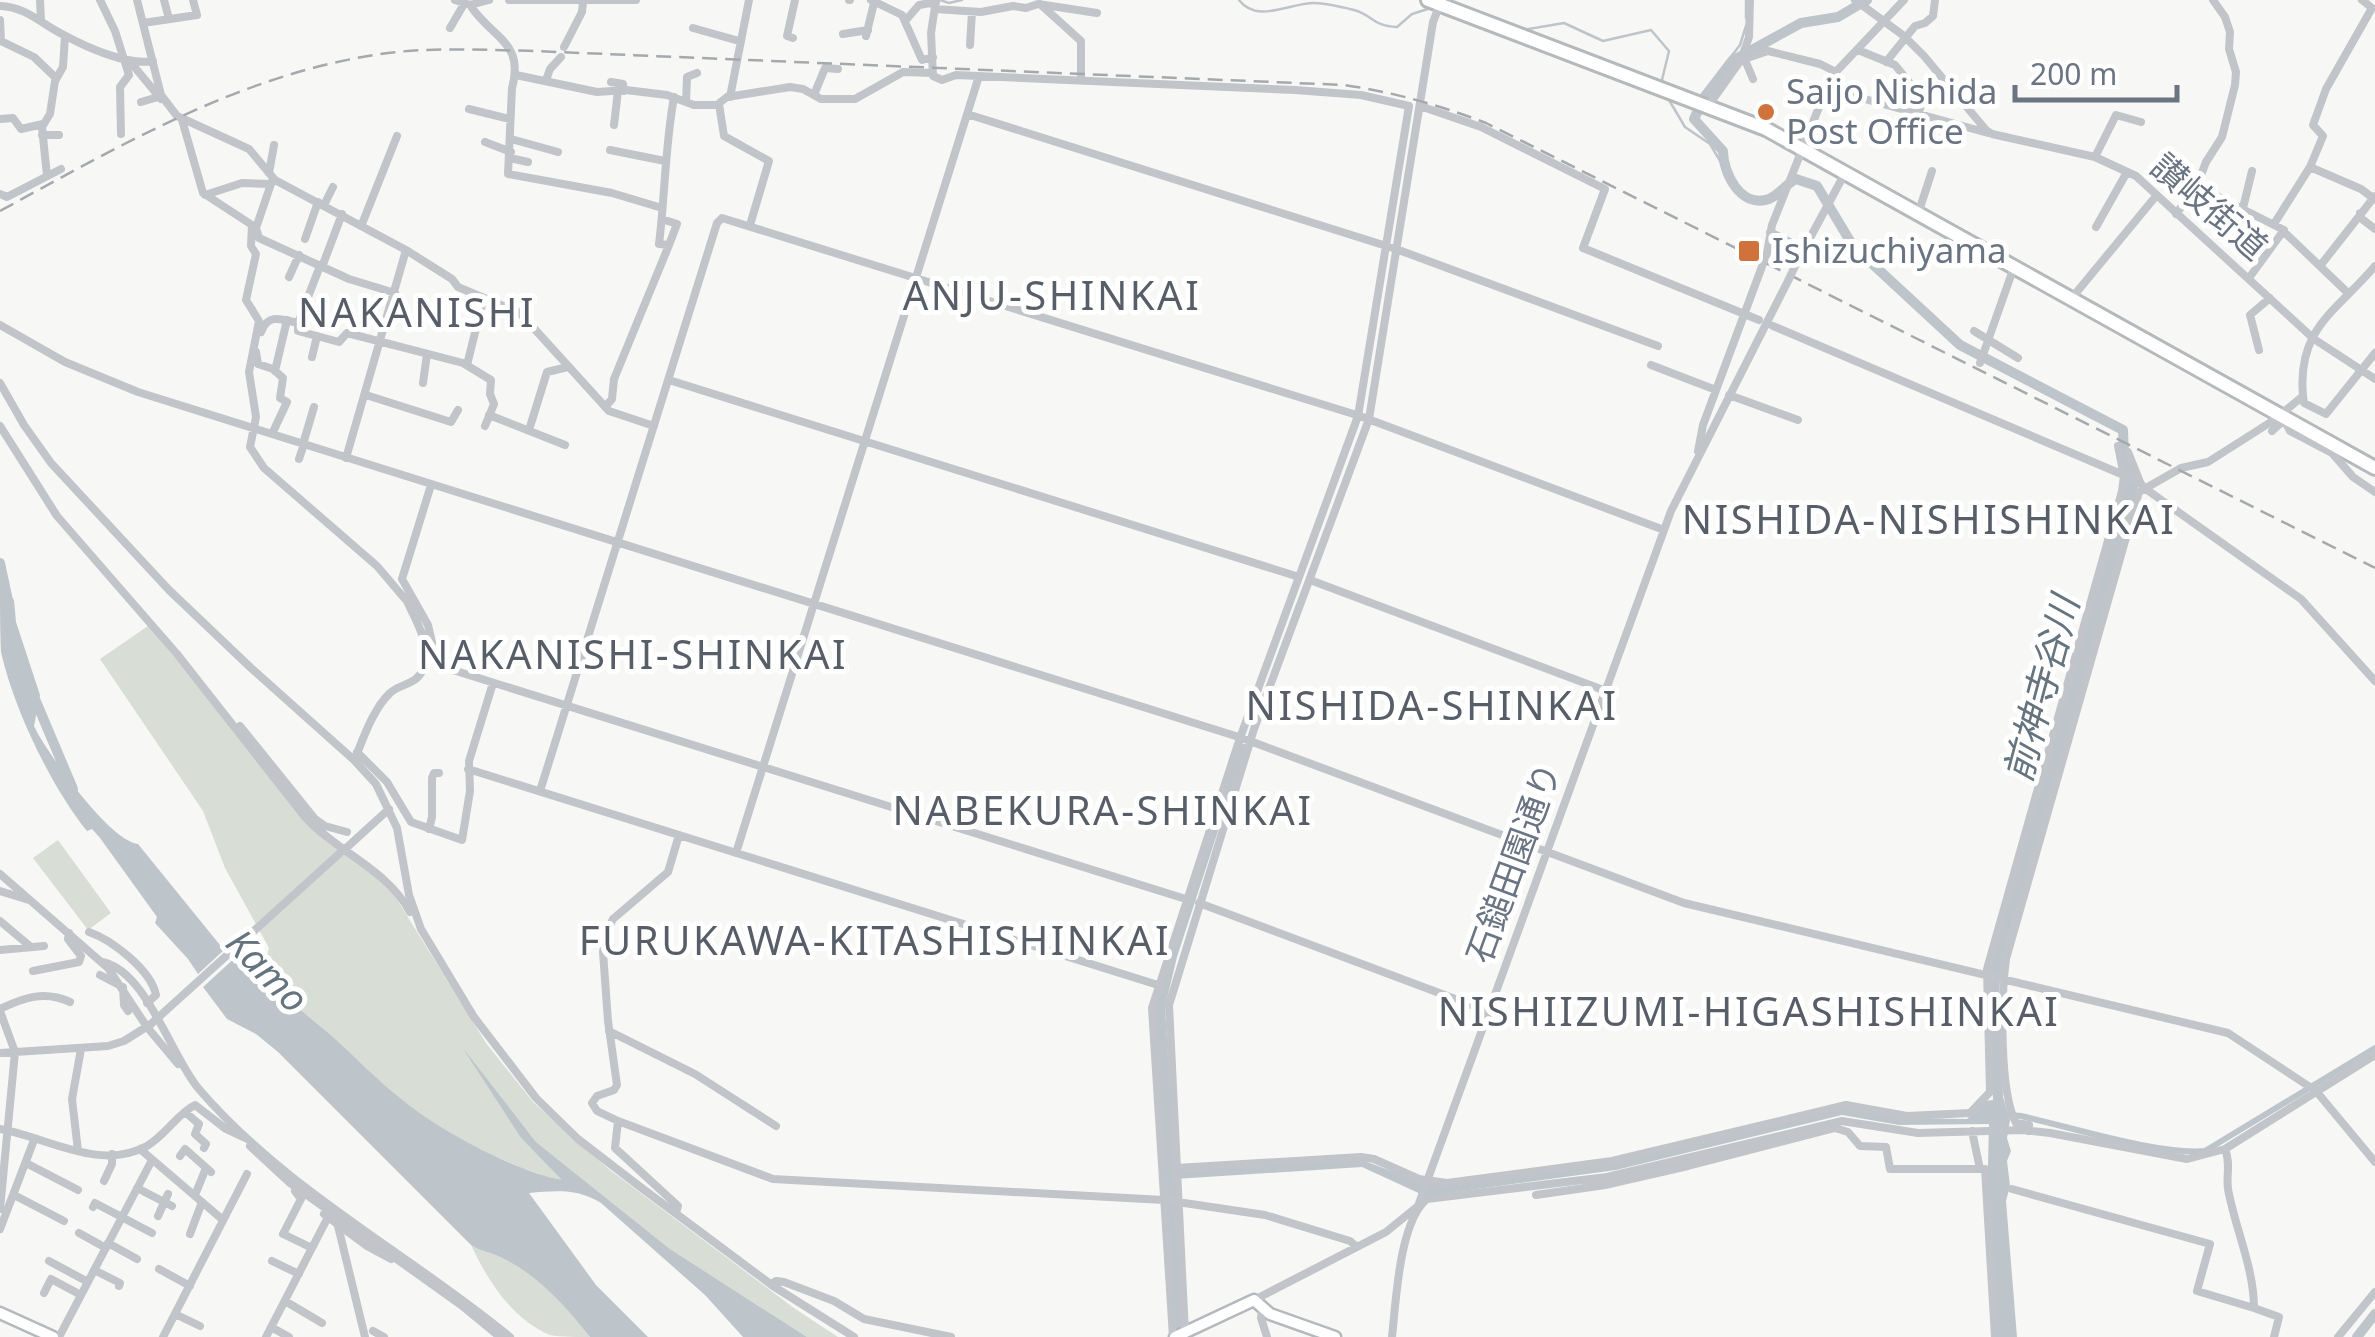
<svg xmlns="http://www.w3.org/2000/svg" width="2375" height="1337" viewBox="0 0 2375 1337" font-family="'Noto Sans','Noto Sans JP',sans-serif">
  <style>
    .green { fill: #d8ded6 }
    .water { fill: #bec5ca }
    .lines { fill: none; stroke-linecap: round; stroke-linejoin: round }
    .stream { stroke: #bec5ca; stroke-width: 2.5 }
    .canal { stroke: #bec5ca; stroke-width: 6 }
    .river { stroke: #bec5ca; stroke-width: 10 }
    .major-casing { stroke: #b5b8bc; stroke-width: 15 }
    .highway-casing { stroke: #b6b9bc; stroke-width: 18 }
    .minor { stroke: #c1c4c8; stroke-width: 8 }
    .major { stroke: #fff; stroke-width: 10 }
    .highway { stroke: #fff; stroke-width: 12 }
    .rail { stroke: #a5a9ae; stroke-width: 2.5; stroke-dasharray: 15 8; stroke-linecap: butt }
    .minor-bridge { stroke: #c1c4c8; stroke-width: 8 }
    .poi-dot { fill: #d0723c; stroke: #fff; stroke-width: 4 }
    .labels { text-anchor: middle; stroke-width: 10; stroke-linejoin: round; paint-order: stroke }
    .poi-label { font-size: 35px; fill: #6a7482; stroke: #fff; text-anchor: start }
    .street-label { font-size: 35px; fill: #6a7482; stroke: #fff }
    .water-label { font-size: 38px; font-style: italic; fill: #65747f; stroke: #fff }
    .quarter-label { font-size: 40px; letter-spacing: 2.5px; fill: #575e68; stroke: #fff }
  </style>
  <rect width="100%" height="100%" fill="#f7f7f5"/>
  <path class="green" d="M148,626L225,717L303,819L321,837L388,885L486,1043L533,1102L610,1170L794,1308L838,1337H807L670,1249L536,1142L472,1061L521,1138L564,1181C513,1169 447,1135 405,1103C377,1081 353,1054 325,1030C294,1004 265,985 238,955L247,951L267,956L269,948L225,868L203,811L100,659Z
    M58,840L111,913L88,930L33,858Z
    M471,1245C481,1252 490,1252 500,1257C537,1274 565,1306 590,1337C578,1337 561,1337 550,1335C511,1318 488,1281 471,1245Z"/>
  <path class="water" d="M2120,442L2124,444L2139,484L2003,956L1999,990L2003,1097L2010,1120L2007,1138L2011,1151L2007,1161L2010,1186L2006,1201L2017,1337H1997L1987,1206L1989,1124L1899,1125L1842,1115L1616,1170L1425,1196L1362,1167L1175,1179L1183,1337H1174L1154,1008L1242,743L1246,745L1177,957L1165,1007L1175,1171L1362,1160L1429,1185H1456L1607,1164L1841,1108L1902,1118L1967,1119L1985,1101L1993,1100L1988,981L1993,953L2127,480Z
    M0,582L14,600L16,622L40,695L34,726L38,734C54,761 109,840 138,844L224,950L198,974L188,959L155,923L157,917L100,838L92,829L87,831C52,788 14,710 1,652C0,631 0,604 0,582Z
    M238,955C265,984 294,1004 325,1030C352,1053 376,1080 405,1102C441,1131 517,1172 562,1180L521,1138L462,1047L536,1142L670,1249L807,1337H743L705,1295L601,1203C577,1188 555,1191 529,1193L596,1285L648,1337H590C565,1306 537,1274 500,1257C490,1252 481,1252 471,1245L278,1052L256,1034L227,1019L203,987Z"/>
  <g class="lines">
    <path class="stream" d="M940,0L949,3L962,0
      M1239,0C1257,24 1289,3 1314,3C1326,3 1342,7 1354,10C1373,15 1372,26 1397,27L1412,14L1431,8
      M1746,18V1
      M1523,30L1564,23L1603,41L1651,30L1669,51L1661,84
      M1704,98L1702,94L1740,45L1746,26
      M1669,100L1685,127L1710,144L1723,166"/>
    <path class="canal" d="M1999,1114L2021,1116C2071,1127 2157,1155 2205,1151L2375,1048"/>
    <path class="river" d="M1867,0L1838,17L1801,23L1732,61L1704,98L1694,119L1723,151C1723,172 1740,209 1769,199C1778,196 1786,184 1796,179L1817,186L1853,246L1960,345L2123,430L2124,454
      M0,563L9,605
      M35,699L73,789
      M2357,1337L2375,1314"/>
    <g class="major-casing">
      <path id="major" d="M0,1313L53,1337
        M1175,1337L1254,1300L1270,1314L1335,1337"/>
    </g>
    <g class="highway-casing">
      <path id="highway" d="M1428,0L1766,129L2375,468"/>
    </g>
    <path class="minor" d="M40,0L41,21
      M100,0L115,31L129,75L120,87L121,134
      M137,0L161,95L177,116L249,149L275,180L406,250
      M164,0L169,19
      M455,0L470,5L489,0
      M509,0H636
      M849,0H850
      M871,0L902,15L922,60L933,57
      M936,0L931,33L933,76L942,80L956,75L1295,90L1361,95L1409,106L1358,416L1240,738L1152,1008L1173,1337
      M1855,0L1904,36L1924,56L1986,130L1992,134L2095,157L2136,176L2314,339L2375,379
      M1040,4L1081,41V80
      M470,5C491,38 525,41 512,88L508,174L612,193L662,208
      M0,6C27,7 41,24 64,35C86,47 128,66 153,61
      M935,9L981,12L1013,6L1026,8L1038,4L1097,13
      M0,20L1,41L34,57L56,78
      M906,20L919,5L936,2
      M143,23L197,15L193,0
      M450,28L464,4
      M693,28L739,41
      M843,34L868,30
      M866,36L874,3
      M793,38L787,36L795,0
      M970,45L972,12
      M564,47L582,12L583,2
      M1858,50L1895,65L1923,99L1918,115
      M1741,60L1768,51L1820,64L1834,71
      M1745,60L1753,79
      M1886,62L1915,26L1925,23L1933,16L1935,0
      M132,64L161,99
      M516,75L597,92L626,90L667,95L694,105H717L727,97L790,87L803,89L821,99H855L903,72L933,73
      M546,80L550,69L561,57
      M611,82L623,84L624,91
      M1825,88L1988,133
      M814,95L825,68L838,69
      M730,97L749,0
      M141,102L158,97
      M686,102L687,77L697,73
      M719,104L724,136L769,161L750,225
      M1709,105L1741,60L1749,37L1750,0
      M1420,106L1481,127L1605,189L1583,248L1759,320
      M469,109L510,119
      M967,114L1396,249L1658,346
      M0,119L13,118L21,129L43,124
      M182,120L203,193L252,225L251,246L256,254L246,300L259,321L249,372L256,417L250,447L264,468L377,566L405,599
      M614,125L618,91
      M42,135H59
      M511,139L558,152
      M1918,140L1921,116
      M485,142L511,152
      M610,150L665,161
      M2095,157L2116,115L2141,122
      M510,158L528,162
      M2310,167L2323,136L2313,125L2326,89L2372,8L2362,0
      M269,173L274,145
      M47,176L42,127L50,114L55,81L63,67L65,36
      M273,178L256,228L259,238L349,279L395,293
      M2197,186L2280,228L2348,293
      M0,194L7,197L61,169
      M205,195L242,183L271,184
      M324,205L333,187
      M2243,208L2252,171
      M2360,213L2362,219L2375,229
      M1918,214L1932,171
      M2176,214L2197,186L2206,162L2222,137L2235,85L2236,72L2229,49L2230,32L2225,17L2213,0
      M662,219L677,224L669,245
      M362,224L397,136
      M2274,224L2310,167L2361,189L2373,198
      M2096,227L2127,172
      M1770,232L1790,242L1786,250
      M305,239L318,202
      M1796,264L1845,173
      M320,266L298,323V331L339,342L347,333L351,334L463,363L491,380L490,394L494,404L485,426
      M2320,266L2375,196
      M322,267L342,214
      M289,277L299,255
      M2249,278L2284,230
      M2071,299L2156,196
      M0,325L65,362L138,392L1242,738L1684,903L2228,1033L2316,1091L2375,1162
      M1773,326L2140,482L2143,487L2301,599L2375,681
      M1974,331L2018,358
      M261,332C268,313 281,319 298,323
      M2259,350L2250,315L2270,298
      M256,352L258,364L273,369L283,378L280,398L287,402L272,434
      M312,357L317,336
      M1980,363L2014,267
      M467,365L483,300
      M1651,365L1716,390
      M275,371L287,320
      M669,380L1299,577
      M0,383L24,425L51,463L169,590L251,668L354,760L376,784L397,828L409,895L421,929L474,1017L536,1098L578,1139L639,1186L773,1286L854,1337
      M423,383L427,354
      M366,395L451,422L458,410
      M1729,395L1798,420
      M2303,396C2297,328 2336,312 2375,266
      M605,407L612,399L614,379L669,245L659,244C665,196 665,146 674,97
      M489,415L565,445
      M2284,419L2290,431L2332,453L2353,477L2375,492
      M0,426L57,516L177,654L305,817C337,852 387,869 410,912
      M529,430L547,372L568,367
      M2272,431L2284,420
      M303,444L314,407
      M1698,451L1703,425L1767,253L1772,225L1831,77L1904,0
      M2128,452L2140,482
      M346,458L406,250L452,279L458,287L520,313L609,411L654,426
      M299,459L304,444
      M431,485L402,579L428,625L436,660L440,666L1189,900
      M1310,580L1606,691
      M240,726L315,819L325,826L347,832
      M357,752L387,782L411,822L462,840L470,791L469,761L493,683
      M356,756C364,736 374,708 390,693C397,686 409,685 417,678C440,656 415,620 405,597
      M468,769L1158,985
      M540,791L717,223L722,218L1360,416L1664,530
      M429,829L432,817V778L434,773H439
      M344,850L389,809
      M736,853L979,76
      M0,874L108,968L147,1027L178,1064
      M0,891L29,900
      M1199,903L1490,1012
      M0,921L31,947
      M89,932C112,940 151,970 156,995L147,1003
      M0,950L44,946
      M102,962C146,970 171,1056 198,1088C284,1189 408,1253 510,1337
      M33,971L79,962L81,956L68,939L69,933
      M100,975L123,987L124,1005L128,1011
      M0,1009C23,998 44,990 70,1002
      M0,1011L15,1052L0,1209
      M609,1031L695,1074L776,1126
      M0,1053L108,1046L124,1041L151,1024
      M185,1112L199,1124L195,1134L206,1144L204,1148
      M618,1121L597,1111L592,1103L597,1096L614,1090L617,1085L608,1021L603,952L606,933L613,919L668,872L679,835
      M1833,1124L1835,1128L1848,1132L1860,1146L1886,1147L1890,1169H1985L1995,1337
      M0,1129C47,1137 99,1172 147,1146C166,1135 177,1114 195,1105L226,1129L245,1138
      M1972,1131L1980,1169
      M2028,1131L2029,1125L2016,1123C1999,1091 2001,997 2006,959L2139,492L2181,468L2208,462L2274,420L2303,396L2304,403L2326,414L2375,353
      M250,1146L290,1183L461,1305L500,1337
      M140,1149L223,1220
      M2225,1149C2231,1164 2226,1175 2228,1189C2235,1228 2254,1268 2254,1308L2279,1317L2274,1337
      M78,1151L72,1099L81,1049
      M180,1156L185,1149L211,1172
      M26,1163L78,1190
      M1176,1168L1361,1157L1374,1159L1419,1179L1447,1183L1612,1161L1846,1105L1907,1116L1970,1113L1990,1092L1987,969L2122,491L2124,476L2118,446
      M104,1181L112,1164V1154
      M137,1188L172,1206
      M2012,1189L2210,1244L2197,1291L2254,1308
      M295,1191L301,1199L283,1234L312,1248
      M14,1195L64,1221
      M195,1195L206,1168
      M1536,1195L1605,1185L1688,1166L1835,1128
      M93,1207L95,1203L152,1233
      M676,1213L678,1206L615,1148L618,1121L773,1179L1164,1200L1265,1215L1350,1241L1357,1247
      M324,1214L367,1246L391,1259
      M158,1216L168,1194
      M338,1226L365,1337
      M0,1229L34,1140
      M79,1233L106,1248
      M190,1234L202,1202
      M108,1243L137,1259
      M49,1261L88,1282
      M272,1261L299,1274
      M159,1269L190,1286
      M94,1270L120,1283L119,1286
      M772,1284L776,1281L784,1282L834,1301L864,1319L951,1337
      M44,1293L51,1279L81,1295
      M1254,1300L1386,1232L1418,1206L1671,511L1789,279
      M285,1301L322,1323
      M1262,1310L1261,1318L1267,1337
      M175,1314L200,1326
      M271,1327L289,1337
      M373,1331L384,1337
      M1185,1333L1169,1005L1254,729L1369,419L1433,22L1440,4
      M59,1337L152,1160
      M163,1337L247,1174
      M266,1337L328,1217
      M1392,1337C1396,1302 1399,1222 1427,1199L1607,1177L1842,1121L1918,1133L2024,1130L2050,1133L2187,1159L2225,1149L2375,1055
      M2338,1337L2375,1292"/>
    <use href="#major" class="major"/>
    <use href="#highway" class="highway"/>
    <path class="rail" d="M0,211C125,143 245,72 388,53C436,47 485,50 534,51L1344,85C1393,92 1439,105 1486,123L2375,568"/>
    <path class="minor-bridge" d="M1789,279L1796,264
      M151,1024L340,853"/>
  </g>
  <g class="poi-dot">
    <circle cx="1766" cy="112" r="10"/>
    <rect x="1737" y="239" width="24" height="24" rx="5"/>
  </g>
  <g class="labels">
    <g class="poi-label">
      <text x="1786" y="104">Saijo Nishida<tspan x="1786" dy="40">Post Office</tspan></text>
      <text x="1772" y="263">Ishizuchiyama</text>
    </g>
    <g class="street-label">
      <text transform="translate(2209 207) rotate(41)" y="12">讃岐街道</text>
      <text transform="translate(1514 863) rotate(-70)" y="12">石鎚田園通り</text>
    </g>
    <g class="water-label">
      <text transform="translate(2042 689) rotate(-75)" y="13">前神寺谷川</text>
      <text transform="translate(267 971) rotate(46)" y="13">Kamo</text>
    </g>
    <g class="quarter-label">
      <text x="1052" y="310">ANJU-SHINKAI</text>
      <text x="417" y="327">NAKANISHI</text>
      <text x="1929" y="534">NISHIDA-NISHISHINKAI</text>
      <text x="633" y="669">NAKANISHI-SHINKAI</text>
      <text x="1432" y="720">NISHIDA-SHINKAI</text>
      <text x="1103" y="825">NABEKURA-SHINKAI</text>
      <text x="875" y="955">FURUKAWA-KITASHISHINKAI</text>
      <text x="1749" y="1026">NISHIIZUMI-HIGASHISHINKAI</text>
    </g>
  </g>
  <path d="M2015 85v15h162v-15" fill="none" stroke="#6a7482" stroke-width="5"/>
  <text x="2030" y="85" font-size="30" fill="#6a7482" stroke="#ffffff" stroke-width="8" paint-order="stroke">200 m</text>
</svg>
